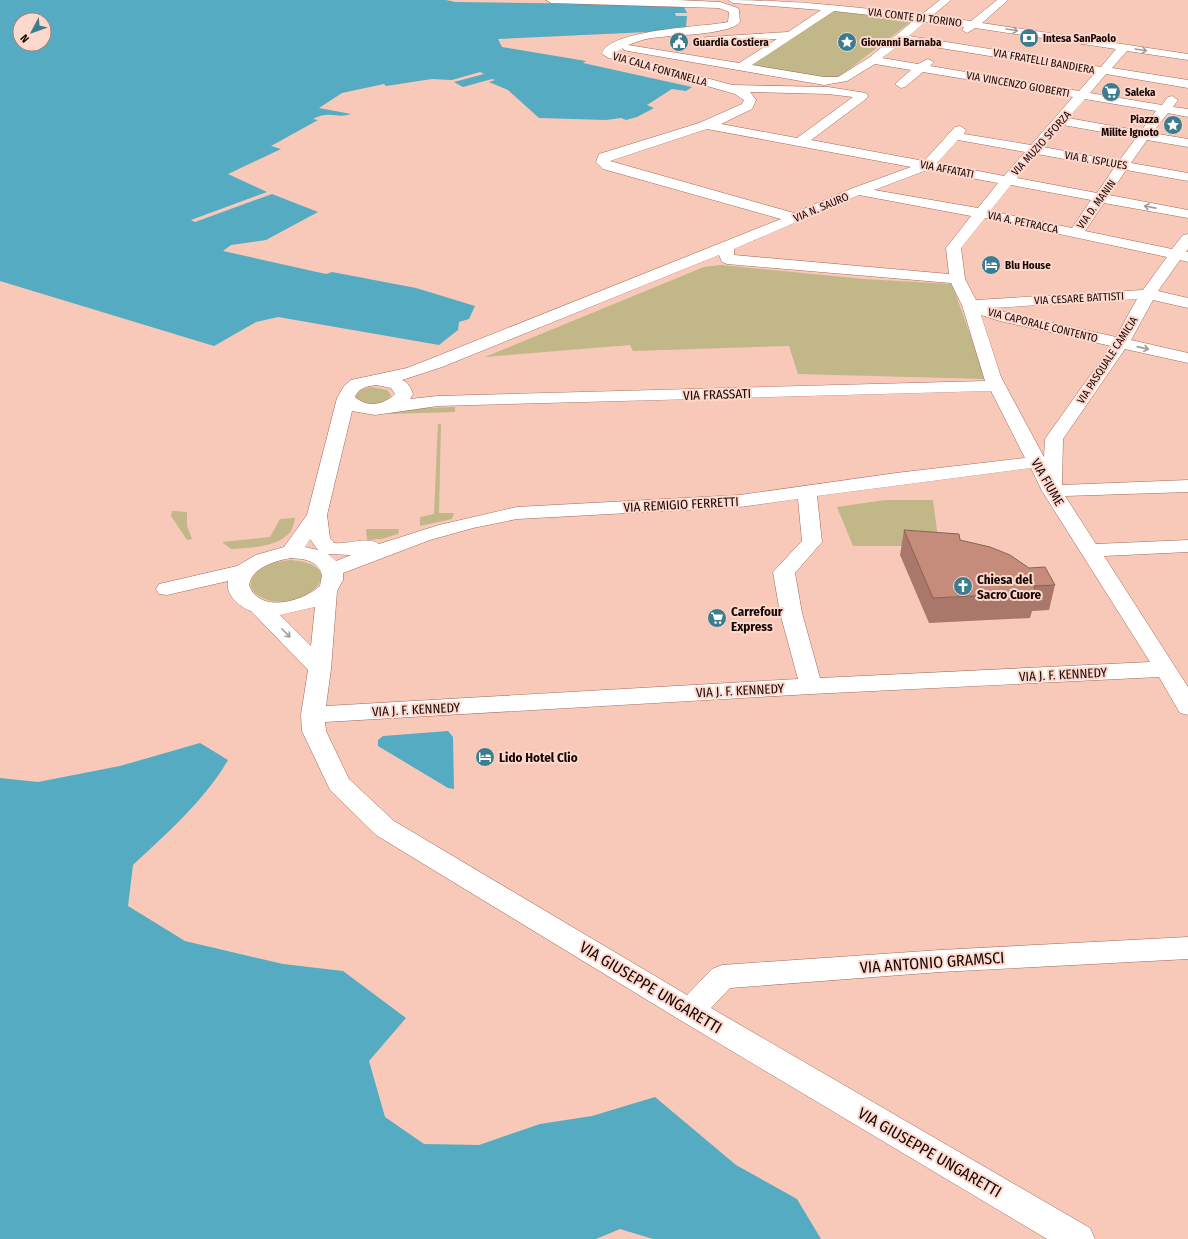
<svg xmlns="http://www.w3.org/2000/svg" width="1188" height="1239" viewBox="0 0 1188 1239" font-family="'Fira Sans Condensed',sans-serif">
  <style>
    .green { fill: #c1b788 }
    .water { fill: #54abc2; fill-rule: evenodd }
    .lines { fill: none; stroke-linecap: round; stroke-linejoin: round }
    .street-casing { stroke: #a06a59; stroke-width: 1 }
    .street { fill: #fff; fill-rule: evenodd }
    .wall { fill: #a9786a }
    .building { fill: #c58c7b; stroke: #8a6256 }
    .oneway { stroke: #a39b9a }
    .labels { text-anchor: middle; stroke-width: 4; stroke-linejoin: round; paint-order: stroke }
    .far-street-label { font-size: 11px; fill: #180502; stroke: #fdd8cd }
    .far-poi-label { font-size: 11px; font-weight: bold; fill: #180502; stroke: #fdd8cd; text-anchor: start }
    .street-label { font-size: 13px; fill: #180502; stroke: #fdd8cd }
    .poi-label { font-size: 13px; font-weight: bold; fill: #180502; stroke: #fdd8cd; text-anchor: start }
    .near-street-label { font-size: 16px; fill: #180502; stroke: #fdd8cd }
  </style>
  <rect width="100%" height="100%" fill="#f8c8b9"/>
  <path class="green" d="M833,11L913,20L839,77L832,80L747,66Z
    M721,265L864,279L952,284L986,379L798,374L789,346L633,351L630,345L485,357L704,267Z
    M371,387L387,390L391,395C385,409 366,404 355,401L354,395L360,390Z
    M455,407V412L389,414L400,409Z
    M438,424H441L439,513H454L452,519L420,526V517L434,514Z
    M885,500H933L939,546H853L837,507Z
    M172,511L187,512V526L192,539L187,540L171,516Z
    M295,518C294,523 293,527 291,531C280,547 249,548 231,549L222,542L270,537L280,519Z
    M366,529H399L398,534L382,539L367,540Z
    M291,560C356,566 302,614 265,599C243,591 249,573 267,565C275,562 283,561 291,560Z"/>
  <path class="water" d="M0,0H446L455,2L683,5L687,13H675L676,16H687L686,27L648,32L498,39L502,47L586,61L583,63L692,87L686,91L672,89L647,105L654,108L637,117L626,120L621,118L606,120L539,118L508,90L489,82L495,80L492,79L463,87L454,82L484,74L480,72L452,80L432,79L386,86L384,84L342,93L319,108L351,114C337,119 330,110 313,119L318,120L271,146L281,149L228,174L267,192L191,220L195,222L272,194L318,212L266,240L231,245L223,251L326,274L332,272L416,288L475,306L469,319L459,322L458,330L439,345L278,317L256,322L214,346L0,281ZM20,20H44V44H20Z
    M448,731L453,737L454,789L448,788L378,746V740L383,736Z
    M200,743L228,760C204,801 167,833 133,865L128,906L185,941L283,964L343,971L406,1018L369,1061L385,1117L424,1144L479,1145L540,1124L592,1116L655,1097L736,1165L797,1199L821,1239H653L620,1229L596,1239H0V778L38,782L120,766Z"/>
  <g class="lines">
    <g class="street-casing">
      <path id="street" d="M546,0H677L720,2L738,8L739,10L740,22C731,35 670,35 652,38C644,39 636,42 628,45L739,63L777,39L707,43L701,40L707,37L788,32L821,10L733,3L728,0C793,0 856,7 921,15L940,0H951L932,16L971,21L997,0H1008L982,23L1188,54V60L1127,51L1112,68L1188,80V88L1106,74L1090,93L1162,105L1168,97L1172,96L1178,100L1173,107L1188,109V117L1168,113L1152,133L1188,139V147L1147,140L1131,163L1188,173V181L1126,170L1109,195L1188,210V218L1104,203L1085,231L1172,249L1183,235L1188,234V249L1186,252H1188V262L1180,260L1158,291L1188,298V308L1153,300L1131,340L1188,353V363L1125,349L1063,439L1062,485L1188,480V492L1065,496L1096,544L1188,540V552L1104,556L1188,687V715L1180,713L1159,677L811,694L325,722L326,731L349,779L394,821L687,995L712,969L722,965L940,950L1188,937V959L940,972L730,988L711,1008L1090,1228L1095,1239H1047L680,1020L376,835L330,790L302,731L301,715L308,670L251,611C240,607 225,595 228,581L167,595L159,594L156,589L159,584L237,566L256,555L284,547L307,515L337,398L344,386L351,380L407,368L430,359L781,219L603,169L596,162L599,154L699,123L742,104L744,100L735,94L609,58L602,54C608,29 706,27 728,22L729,12L719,8L551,3ZM834,11L914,20L870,57L838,77H824L752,65ZM925,22L964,27L962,30L967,33L975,28L1116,49L1101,67L909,36ZM903,42L1095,73L1079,91L930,66L934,62L928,59L918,64L882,58ZM623,48L624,50L628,51L824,85L847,81L875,64L911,70L895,84L901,88L905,87L923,72L1073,97L1031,145L964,134L966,130L960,126L955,127L924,161L811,140L866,99L868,96L866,93L828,87L732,85L615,53ZM750,92L828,94L853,97L797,138L721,124L752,109L756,100ZM1085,99L1156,111L1141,131L1068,118ZM1063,125L1136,138L1119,161L1043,147ZM707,129L911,167L853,188L794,213L610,161ZM958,140L1025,152L1004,176L937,163ZM1037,154L1114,168L1097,193L1017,178ZM927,170L998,183L978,208L874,190ZM1011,185L1091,200L1072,228L990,211ZM859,195L971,216L946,248L949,274L734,255V249ZM985,218L1167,257L1143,290L976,300L965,279L961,248ZM719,255L722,262L727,264L951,283L962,305L985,381L438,396L410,399L413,394C411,388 408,382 402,380L442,367ZM1137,299L1116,337L1005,312L993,308ZM981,315L1000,321L1111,346L1045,439L1044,457L1001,377ZM376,385L391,388L395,394C384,405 367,408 355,397C358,388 368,386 376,385ZM991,391L1025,458L896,473L740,495L517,507L439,525L379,544C369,536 347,545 334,543L330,538L327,515L352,411L375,415L438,406ZM1031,468L1042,491L1150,662L820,678L802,613L795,573L822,542L817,496ZM798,499L802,541L773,572L780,613L798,679L326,706L331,669L337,591L343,580V573L430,540L473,528L517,519L740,507ZM310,539L318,550L305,547ZM328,554L351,555L336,561ZM291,558C304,559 318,560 322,575L320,586C302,602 259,614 249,585C252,567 275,561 291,558ZM315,607L311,646L280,615Z"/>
    </g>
    <use href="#street" class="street"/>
  </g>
  <path class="wall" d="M904,530L960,540L1029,568L1055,585L1049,610L1032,611L1030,618L929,623L900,555Z"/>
  <path class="building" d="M904,530L959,534L960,540L990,547L1010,555L1029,568L1045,567L1055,585L1034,586L1036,593L933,598Z"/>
  <defs><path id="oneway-shaft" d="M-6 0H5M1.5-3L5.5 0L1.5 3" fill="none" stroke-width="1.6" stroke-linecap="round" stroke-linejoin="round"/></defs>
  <g class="oneway">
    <use href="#oneway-shaft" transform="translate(1012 30) rotate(9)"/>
    <use href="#oneway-shaft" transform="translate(1141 50) rotate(9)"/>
    <use href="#oneway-shaft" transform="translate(1150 207) rotate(-169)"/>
    <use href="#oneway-shaft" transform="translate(1143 348) rotate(13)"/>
    <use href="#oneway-shaft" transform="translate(286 633) rotate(45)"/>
  </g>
  <defs>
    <g id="bank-disc" transform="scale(1)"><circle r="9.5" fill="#3b7d8e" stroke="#fdd8cd"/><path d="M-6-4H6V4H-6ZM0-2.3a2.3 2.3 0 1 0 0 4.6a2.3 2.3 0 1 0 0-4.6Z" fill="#fff"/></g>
    <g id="civic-disc" transform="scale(1)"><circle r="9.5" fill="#3b7d8e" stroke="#fdd8cd"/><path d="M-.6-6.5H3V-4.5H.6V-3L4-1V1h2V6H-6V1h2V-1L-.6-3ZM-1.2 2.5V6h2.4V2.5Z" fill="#fff"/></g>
    <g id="sight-disc" transform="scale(1)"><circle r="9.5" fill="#3b7d8e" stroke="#fdd8cd"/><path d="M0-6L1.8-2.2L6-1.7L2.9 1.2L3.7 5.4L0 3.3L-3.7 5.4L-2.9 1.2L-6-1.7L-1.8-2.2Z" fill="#fff"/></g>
    <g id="supermarket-disc" transform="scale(1)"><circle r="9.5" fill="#3b7d8e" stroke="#fdd8cd"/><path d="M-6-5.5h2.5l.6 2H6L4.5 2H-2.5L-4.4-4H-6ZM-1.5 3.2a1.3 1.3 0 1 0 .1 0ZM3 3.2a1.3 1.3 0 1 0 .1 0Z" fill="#fff"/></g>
    <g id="hotel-disc" transform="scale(1)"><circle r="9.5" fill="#3b7d8e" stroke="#fdd8cd"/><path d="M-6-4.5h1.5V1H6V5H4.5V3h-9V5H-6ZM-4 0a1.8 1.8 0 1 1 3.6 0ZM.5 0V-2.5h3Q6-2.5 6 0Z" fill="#fff"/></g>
    <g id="church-disc" transform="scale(1)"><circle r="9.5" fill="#3b7d8e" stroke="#fdd8cd"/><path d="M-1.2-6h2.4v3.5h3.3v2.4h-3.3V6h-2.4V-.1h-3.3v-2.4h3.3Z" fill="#fff"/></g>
  </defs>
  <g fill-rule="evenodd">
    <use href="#bank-disc" x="1029" y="38"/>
    <use href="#civic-disc" x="679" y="42"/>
    <use href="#sight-disc" x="847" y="42"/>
    <use href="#supermarket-disc" x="1111" y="92"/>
    <use href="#sight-disc" x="1173" y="125"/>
    <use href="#hotel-disc" x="991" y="265"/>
    <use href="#church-disc" x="963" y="586"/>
    <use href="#supermarket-disc" x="717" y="618"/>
    <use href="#hotel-disc" x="485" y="757"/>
  </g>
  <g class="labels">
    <g class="far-street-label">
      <text transform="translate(915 17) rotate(7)" y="4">VIA CONTE DI TORINO</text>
      <text transform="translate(1044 61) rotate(10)" y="4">VIA FRATELLI BANDIERA</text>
      <text transform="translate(660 69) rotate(16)" y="4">VIA CALA FONTANELLA</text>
      <text transform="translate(1018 84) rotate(10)" y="4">VIA VINCENZO GIOBERTI</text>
      <text transform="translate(1041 143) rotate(-48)" y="4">VIA MUZIO SFORZA</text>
      <text transform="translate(1096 160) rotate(10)" y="4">VIA B. ISPLUES</text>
      <text transform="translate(947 169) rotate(11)" y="4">VIA AFFATATI</text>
      <text transform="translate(1096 204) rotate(-54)" y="4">VIA D. MANIN</text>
      <text transform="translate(821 207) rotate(-23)" y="4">VIA N. SAURO</text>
      <text transform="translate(1023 222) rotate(12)" y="4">VIA A. PETRACCA</text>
      <text transform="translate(1079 298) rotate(-3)" y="4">VIA CESARE BATTISTI</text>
      <text transform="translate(1043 325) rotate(14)" y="4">VIA CAPORALE CONTENTO</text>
      <text transform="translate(1107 360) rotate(-57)" y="4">VIA PASQUALE CAMICIA</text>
    </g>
    <g class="far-poi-label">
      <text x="1043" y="42">Intesa SanPaolo</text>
      <text x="693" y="46">Guardia Costiera</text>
      <text x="861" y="46">Giovanni Barnaba</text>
      <text x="1125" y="96">Saleka</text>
      <text x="1159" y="123" text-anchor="end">Piazza<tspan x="1159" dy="13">Milite Ignoto</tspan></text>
      <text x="1005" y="269">Blu House</text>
    </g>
    <g class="street-label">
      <text transform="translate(717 394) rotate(-2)" y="5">VIA FRASSATI</text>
      <text transform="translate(1048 482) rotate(60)" y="5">VIA FIUME</text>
      <text transform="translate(681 504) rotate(-3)" y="5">VIA REMIGIO FERRETTI</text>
      <text transform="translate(1063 674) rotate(-3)" y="5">VIA J. F. KENNEDY</text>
      <text transform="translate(740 690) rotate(-3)" y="5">VIA J. F. KENNEDY</text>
      <text transform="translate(416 709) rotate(-3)" y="5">VIA J. F. KENNEDY</text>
    </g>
    <g class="poi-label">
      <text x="977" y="584">Chiesa del<tspan x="977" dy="15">Sacro Cuore</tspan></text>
      <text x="731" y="616">Carrefour<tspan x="731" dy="15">Express</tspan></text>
      <text x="499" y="762">Lido Hotel Clio</text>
    </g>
    <g class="near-street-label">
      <text transform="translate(932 962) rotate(-4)" y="6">VIA ANTONIO GRAMSCI</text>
      <text transform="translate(651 987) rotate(31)" y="6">VIA GIUSEPPE UNGARETTI</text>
      <text transform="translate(930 1152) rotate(30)" y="6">VIA GIUSEPPE UNGARETTI</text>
    </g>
  </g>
  <g transform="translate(32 32) rotate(229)"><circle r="19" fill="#fdd8cd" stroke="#a1847c"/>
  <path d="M0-3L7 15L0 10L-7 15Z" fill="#3b7d8e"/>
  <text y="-6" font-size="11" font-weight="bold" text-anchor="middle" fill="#180502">N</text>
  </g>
</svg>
